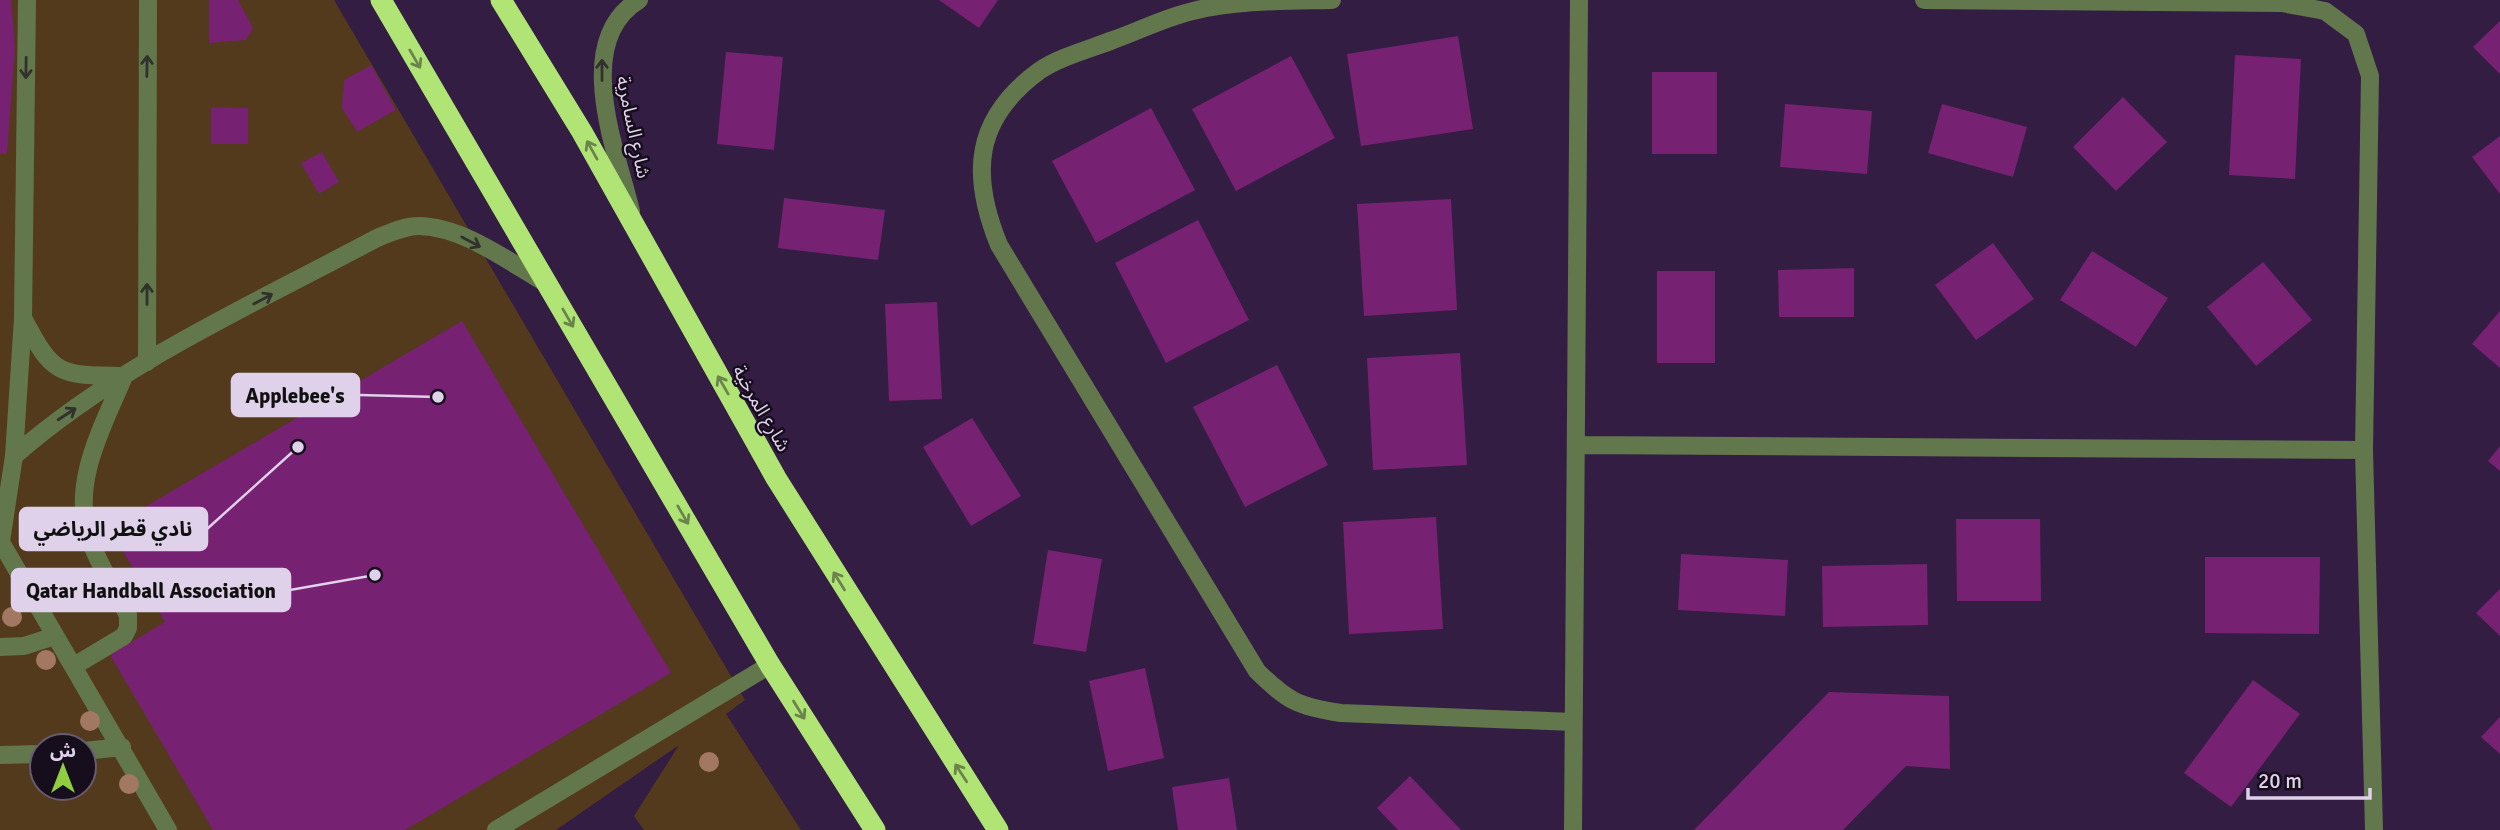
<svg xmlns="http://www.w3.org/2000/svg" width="2500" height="830" viewBox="0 0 2500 830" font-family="Signika,'Noto Sans Arabic',sans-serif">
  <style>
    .green { fill: #533a1c; fill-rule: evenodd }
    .building { fill: #762172 }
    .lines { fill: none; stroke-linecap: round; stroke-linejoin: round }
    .minor { stroke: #62774c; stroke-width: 18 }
    .highway { stroke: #b0e575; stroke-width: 21 }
    .tree { fill: #a37863 }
    .oneway { stroke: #6b844d }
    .oneway2 { stroke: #31322d }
    .labels { text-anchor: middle; stroke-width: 5; stroke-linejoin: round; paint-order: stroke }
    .street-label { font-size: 19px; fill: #dfd1e9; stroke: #160d1d }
    .leader { fill: none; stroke: #dfd1e9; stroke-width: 2.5 }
    .callout-dot { fill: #dfd1e9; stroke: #160d1d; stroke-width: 2.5 }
    .callout { fill: #dfd1e9; stroke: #dfd1e9; stroke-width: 2.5 }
    .callout-label { font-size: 21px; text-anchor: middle; font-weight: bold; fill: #111 }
  </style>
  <rect width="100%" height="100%" fill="#341d43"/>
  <path class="green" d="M0,0H334L745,700L726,714L801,830H644L634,816L679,745L556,830H0ZM42,746H84V788H42Z"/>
  <path class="building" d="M0,0H11L15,47L7,154H0Z
    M209,0H238L253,28L246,40L209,43Z
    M939,0H998L979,28Z
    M2500,21V74L2473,47Z
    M1458,36L1473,129L1361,146L1347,54Z
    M726,52L783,57L774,150L717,144Z
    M2235,55L2301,59L2295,179L2229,175Z
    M1291,56L1335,138L1236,191L1192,109Z
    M371,65L396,110L357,132L342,108L344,80Z
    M1652,72H1717V154H1652Z
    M2123,97L2167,142L2116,191L2073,147Z
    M1785,104L1872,111L1867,174L1780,167Z
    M1942,104L2027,127L2013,177L1928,153Z
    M211,107L248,108V144H211Z
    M1151,108L1195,190L1096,243L1052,161Z
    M2500,136V194L2472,157Z
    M322,152L339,182L319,194L301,163Z
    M784,198L885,210L878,260L778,248Z
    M1451,199L1457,310L1364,316L1357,204Z
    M1198,220L1249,320L1166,363L1115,263Z
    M1993,243L2034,299L1976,340L1935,285Z
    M2092,251L2168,298L2136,347L2060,300Z
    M2263,262L2312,320L2256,366L2207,307Z
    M1854,268V317H1779L1778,270Z
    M1657,271H1715V363H1657Z
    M937,302L942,399L889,401L885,304Z
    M2500,311V368L2472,344Z
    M462,321L671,673L405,830H213L110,655L165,622L109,528Z
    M1460,353L1467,465L1373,470L1367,358Z
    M1277,365L1328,465L1245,507L1193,407Z
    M972,418L1021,496L971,526L923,447Z
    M2500,446V471L2488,461Z
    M1436,517L1443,629L1349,634L1343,522Z
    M1956,519H2040L2041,601H1957Z
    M1048,550L1102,559L1086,652L1033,644Z
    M1681,554L1788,560L1785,616L1678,610Z
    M2205,557H2320L2319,634L2205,633Z
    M1927,564L1928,625L1823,627L1822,566Z
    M2500,589V636L2476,613Z
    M1145,668L1164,758L1108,771L1089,681Z
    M2253,680L2300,714L2231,807L2184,773Z
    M1829,692L1949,696L1950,769L1906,766L1843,830H1694Z
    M2500,717V754L2481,737Z
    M1410,776L1461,830H1398L1377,808Z
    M1229,778L1237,830H1178L1172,787Z"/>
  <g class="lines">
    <path class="minor" d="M1332,0C1286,1 1237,0 1193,11C1166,17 1139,31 1113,40C1090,49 1059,57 1039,71C974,119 970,174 999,245L1257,671C1287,701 1299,707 1341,713L1573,722
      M1924,0L2282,3L2325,11L2356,34L2370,76L2364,450L2374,830
      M631,211C617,152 571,41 639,0
      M23,318C54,377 59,375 124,376C103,427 71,481 89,537C98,564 115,590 128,615V628L124,636L74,666
      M147,362L148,0
      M1578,445L2364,450
      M14,456C120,363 254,304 377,238C390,233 404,226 419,226C465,227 510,263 549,285
      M2,544L168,830
      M0,548L14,456L23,318L27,0
      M0,647L24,646L55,636
      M84,751L122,747
      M0,755L42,754
      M496,830L770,665
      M1573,830L1579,0"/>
    <path class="highway" d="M381,0L770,665L875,830
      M501,0L582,132L776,478L998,830"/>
  </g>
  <g class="tree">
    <circle cx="12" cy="617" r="10"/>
    <circle cx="46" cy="660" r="10"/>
    <circle cx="90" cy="721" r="10"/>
    <circle cx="709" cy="762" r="10"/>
    <circle cx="129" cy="784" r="10"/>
  </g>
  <defs><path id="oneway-shaft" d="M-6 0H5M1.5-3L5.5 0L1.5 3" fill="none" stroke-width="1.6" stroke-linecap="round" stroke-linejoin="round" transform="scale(1.75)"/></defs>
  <g class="oneway">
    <use href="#oneway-shaft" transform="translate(415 59) rotate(60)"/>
    <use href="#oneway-shaft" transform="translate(592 150) rotate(-119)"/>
    <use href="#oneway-shaft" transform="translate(568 318) rotate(60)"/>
    <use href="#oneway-shaft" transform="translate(723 385) rotate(-120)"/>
    <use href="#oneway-shaft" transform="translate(683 515) rotate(60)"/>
    <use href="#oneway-shaft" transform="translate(839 581) rotate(-122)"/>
    <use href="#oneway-shaft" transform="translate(799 710) rotate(58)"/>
    <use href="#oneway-shaft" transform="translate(961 773) rotate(-123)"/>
  </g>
  <g class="oneway2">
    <use href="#oneway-shaft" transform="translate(147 66) rotate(-89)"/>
    <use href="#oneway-shaft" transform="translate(26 68) rotate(91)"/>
    <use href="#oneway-shaft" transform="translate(602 70) rotate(-90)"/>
    <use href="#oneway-shaft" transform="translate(471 242) rotate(28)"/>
    <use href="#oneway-shaft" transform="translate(147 294) rotate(-90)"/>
    <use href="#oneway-shaft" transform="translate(263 299) rotate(-28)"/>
    <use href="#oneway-shaft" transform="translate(67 414) rotate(-33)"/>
  </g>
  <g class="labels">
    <g class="street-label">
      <text transform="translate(634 127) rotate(78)" y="7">شارع السامرية</text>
      <text transform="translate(762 408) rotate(60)" y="7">شارع المرخية</text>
    </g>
  </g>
  <path class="leader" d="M438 397L359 395M298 447L207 529M375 575L290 590"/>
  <g class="callout-dot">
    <circle cx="438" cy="397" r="7"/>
    <circle cx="298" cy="447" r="7"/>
    <circle cx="375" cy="575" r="7"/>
  </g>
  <g class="callout">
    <rect x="232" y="374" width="127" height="42" rx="7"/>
    <rect x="20" y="508" width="187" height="42" rx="7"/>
    <rect x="12" y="569" width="278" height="42" rx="7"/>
  </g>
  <g class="callout-label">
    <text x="295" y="403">Applebee's</text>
    <text x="113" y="536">نادي قطر الرياضي</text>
    <text x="151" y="598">Qatar Handball Association</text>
  </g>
  <g transform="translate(63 767)"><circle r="33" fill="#160d1d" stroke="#665b6f" stroke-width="2"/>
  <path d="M0-5L12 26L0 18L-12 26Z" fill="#90cd41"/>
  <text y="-10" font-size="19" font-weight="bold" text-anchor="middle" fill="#dfd1e9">ش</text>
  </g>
  <path d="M2248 788v10h122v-10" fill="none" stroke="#dfd1e9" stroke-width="3.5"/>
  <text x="2258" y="788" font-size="21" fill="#dfd1e9" stroke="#160d1d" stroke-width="5" paint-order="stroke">20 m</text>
</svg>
